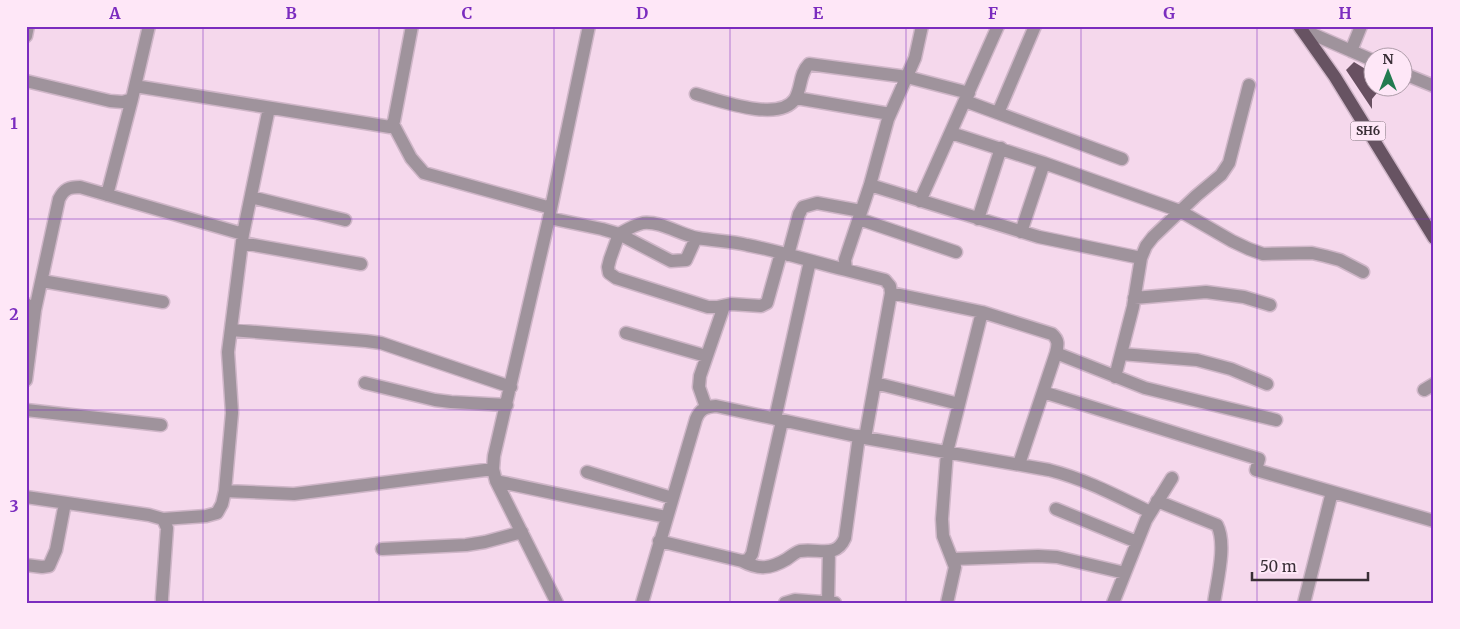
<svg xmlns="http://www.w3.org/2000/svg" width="1460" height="629" viewBox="0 0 1460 629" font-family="Merriweather,serif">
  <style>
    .building { fill: #685061 }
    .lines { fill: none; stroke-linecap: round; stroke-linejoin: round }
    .minor-casing { stroke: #cfb6c8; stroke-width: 15 }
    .primary-casing { stroke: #cfb6c8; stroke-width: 15 }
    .minor { stroke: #9f939c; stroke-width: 12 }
    .primary { stroke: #675362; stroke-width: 12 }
    .grid { fill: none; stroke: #7b2cbf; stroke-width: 1; stroke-opacity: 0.55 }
    .labels { text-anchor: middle; stroke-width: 5; stroke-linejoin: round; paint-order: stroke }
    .shield { fill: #fee7f7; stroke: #746670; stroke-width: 1 }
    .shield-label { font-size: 12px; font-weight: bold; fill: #392e36 }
    .neatline { fill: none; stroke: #7b2cbf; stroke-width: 2 }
    .grid-label { font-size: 16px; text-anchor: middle; font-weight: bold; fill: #7b2cbf }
  </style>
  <rect width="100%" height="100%" fill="#f5d8ec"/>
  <path class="building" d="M1354,62L1372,73V88H1381L1372,99V109L1346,70Z"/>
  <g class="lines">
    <g class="minor-casing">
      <path id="minor" d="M1301,29L1372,60
        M26,36L28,26
        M1351,51L1361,26
        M1402,73L1434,86
        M26,81L110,101L123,102L132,99L149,26
        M135,86L390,127L394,121L412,26
        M696,94C718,100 779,123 795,99C802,87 799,74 809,64L907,77L969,93
        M796,98L890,114
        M965,101L1122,159
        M998,113L1035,26
        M393,124L411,158L424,173L551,208
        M951,133L1044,163L1180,211L1232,241L1249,249L1263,254L1312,253L1325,256L1340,260L1363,272
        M870,185L1039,237L1141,258
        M107,195L132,99
        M251,197L345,220
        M920,201L998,26
        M549,218L602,229L619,234L671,261L686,260L696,238
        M859,219L956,252
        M978,219L1001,148
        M1021,232L1044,163
        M242,243L361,264
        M781,253L767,303L761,306L731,304L717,307H708L616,278L609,273L608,267L610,259L619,234C626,230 634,225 643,223C662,221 680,235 698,238C714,241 731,241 747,245C780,251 813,262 846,270
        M788,255L799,214L803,207L817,203L861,211
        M42,281L163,302
        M891,293L982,312L1052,334C1059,340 1058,345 1056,353L1019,464
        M1134,298L1206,292L1244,297L1270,305
        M26,304L35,310L26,380
        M35,310L59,199C64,189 69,187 80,187L243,234
        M231,330L366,341L381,343L511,387
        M626,333L706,356
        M1056,353L1145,388L1276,420
        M1121,354L1197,360L1231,369L1267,384
        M1115,377L1133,307L1141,258L1146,246L1153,237L1196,196L1221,175L1229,163L1249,85
        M365,383L435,400L451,402L507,405
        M875,383L959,404
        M1424,390L1434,384
        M1043,392L1259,459L1256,470L1434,521
        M706,407L699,387L700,376L724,306
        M26,410L161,425
        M775,419L810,261
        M865,438L891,293L890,286L885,280L846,270L845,260L870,185L888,119L915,58L922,26
        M587,472L672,498
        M496,481L666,517
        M225,491L294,494L493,469
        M26,497L149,515L163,519L167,528L162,598V603
        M1157,501L1217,525C1227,544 1217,581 1214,603
        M1056,509L1137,542
        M163,519L206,516L217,513L222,504L225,491L232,413L228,352L243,234L269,108
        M659,541L742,561L748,560L752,554L782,421
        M382,549L466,545L485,542L522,532
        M953,559L1038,556L1057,557L1125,573
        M742,561C759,570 770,569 787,559C791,556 796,552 800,551C819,548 836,559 845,538L859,436
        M26,565L42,567L49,566L56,550L65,503
        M828,602L829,551
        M557,603L496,481L493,469L494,456L549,218L589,26
        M642,603L696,419C700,409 705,407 716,406L865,438L1049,470C1085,479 1117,496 1150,512
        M785,603L795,600L835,603
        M947,603L955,567L943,536L942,519L947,452L982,312
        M1113,603L1146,520L1172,478
        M1304,603L1332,492"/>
    </g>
    <g class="primary-casing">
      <path id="primary" d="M1299,26L1335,77L1434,238"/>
    </g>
    <use href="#minor" class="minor"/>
    <use href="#primary" class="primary"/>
  </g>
  <path class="grid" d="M203,26V603M379,26V603M554,26V603M730,26V603M906,26V603M1081,26V603M1257,26V603M26,219H1434M26,410H1434"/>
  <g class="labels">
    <rect class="shield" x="1350.5" y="121.5" width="35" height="19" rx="4"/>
    <g class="shield-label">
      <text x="1368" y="135">SH6</text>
    </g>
  </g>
  <rect width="1460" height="629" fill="none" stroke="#fee7f7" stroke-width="55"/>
  <g transform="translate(1388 72)"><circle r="24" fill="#fee7f7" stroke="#af9daa"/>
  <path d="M0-4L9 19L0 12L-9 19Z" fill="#237b50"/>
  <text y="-8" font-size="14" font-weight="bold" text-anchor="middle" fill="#392e36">N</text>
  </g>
  <path d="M1252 572v8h116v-8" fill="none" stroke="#392e36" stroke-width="2.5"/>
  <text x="1260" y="572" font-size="15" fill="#392e36" stroke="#fee7f7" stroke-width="4" paint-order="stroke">50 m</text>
  <rect x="28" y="28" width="1404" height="574" class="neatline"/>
  <g class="grid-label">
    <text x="115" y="19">A</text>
    <text x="291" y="19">B</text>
    <text x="467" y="19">C</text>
    <text x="642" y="19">D</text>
    <text x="818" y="19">E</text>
    <text x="993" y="19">F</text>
    <text x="1169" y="19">G</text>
    <text x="1345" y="19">H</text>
    <text x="14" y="129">1</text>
    <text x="14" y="320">2</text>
    <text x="14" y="512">3</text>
  </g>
</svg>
